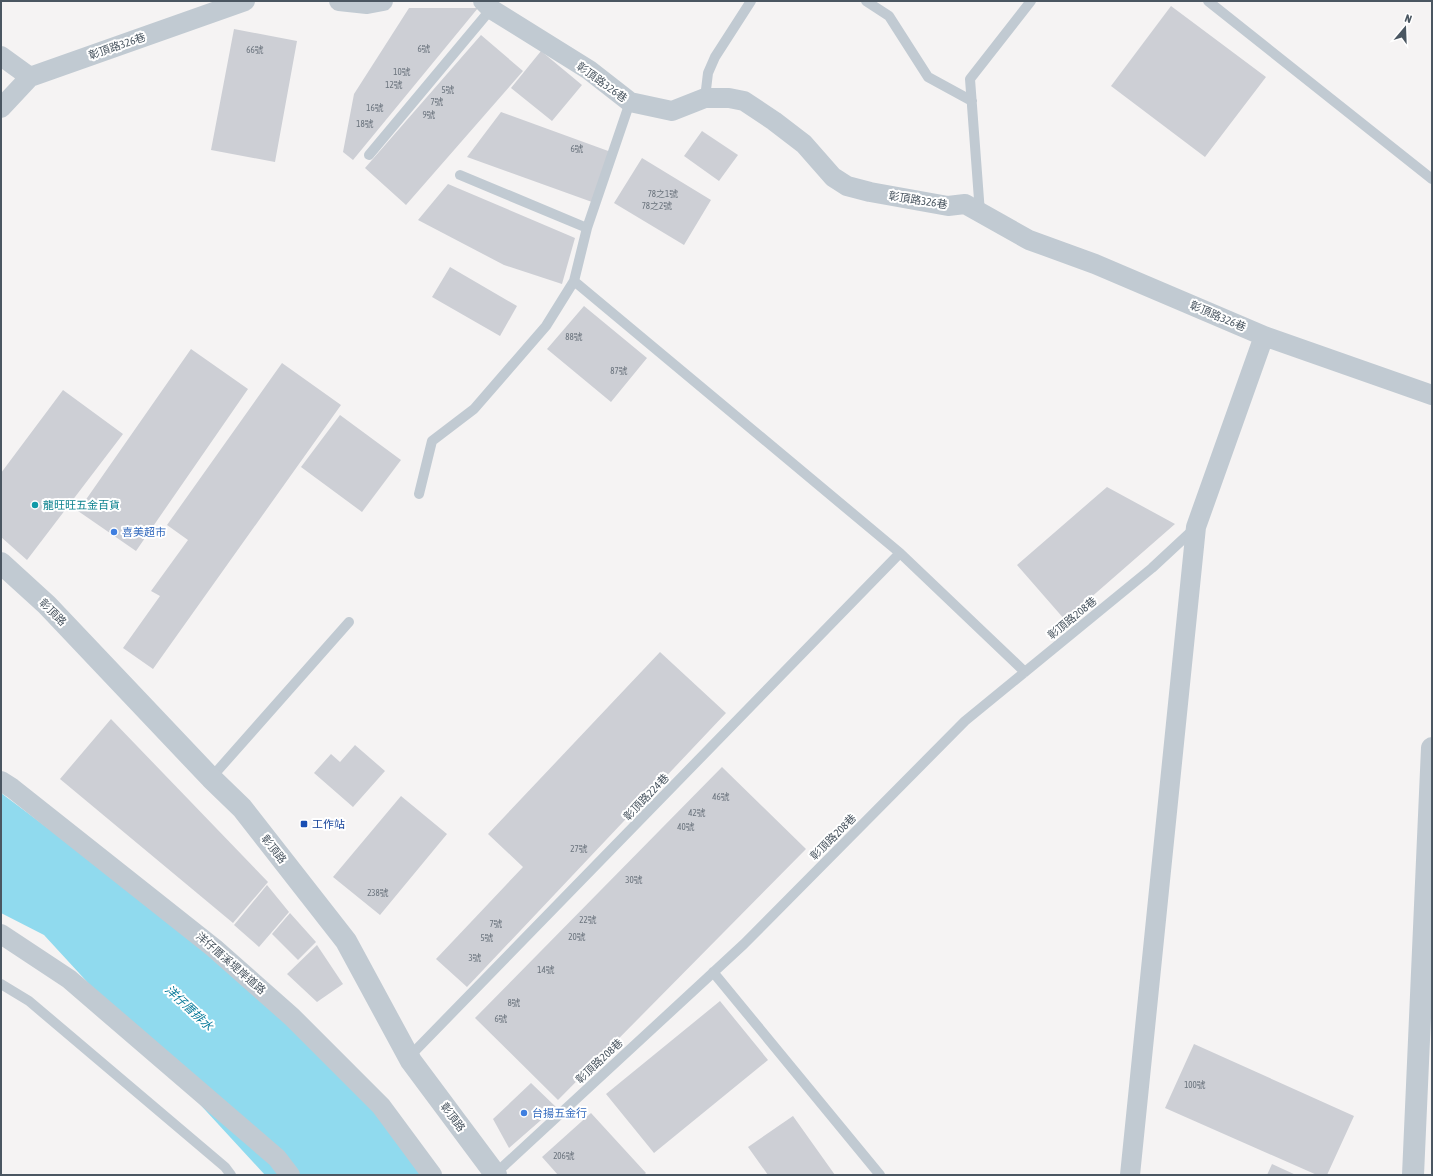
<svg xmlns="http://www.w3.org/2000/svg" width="1433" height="1176" viewBox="0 0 1433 1176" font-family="'Asap Condensed','Noto Sans TC',sans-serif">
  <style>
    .water { fill: #90daee }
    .building { fill: #cdcfd5 }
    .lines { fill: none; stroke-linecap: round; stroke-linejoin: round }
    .service { stroke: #c1cad2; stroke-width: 10 }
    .minor { stroke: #c1cad2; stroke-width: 20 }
    .tertiary { stroke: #c1cad2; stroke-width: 22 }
    .culture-dot { fill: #0f9aa8; stroke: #fff; stroke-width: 1.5 }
    .shop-dot { fill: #3f7fe0; stroke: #fff; stroke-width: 1.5 }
    .transit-dot { fill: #1a4fb4; stroke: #fff; stroke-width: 1.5 }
    .labels { text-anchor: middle; stroke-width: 4; stroke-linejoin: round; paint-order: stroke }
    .number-label { font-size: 9px; fill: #6b747e }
    .street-label { font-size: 11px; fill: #4a5661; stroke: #fff }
    .culture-label { font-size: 11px; fill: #0d838f; stroke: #fff; text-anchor: start }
    .shop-label { font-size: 11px; fill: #366cbe; stroke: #fff; text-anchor: start }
    .transit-label { font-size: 11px; fill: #164399; stroke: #fff; text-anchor: start }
    .water-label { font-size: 12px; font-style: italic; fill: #0c7c9b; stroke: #fff }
  </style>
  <rect width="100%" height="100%" fill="#f5f3f3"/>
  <path class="water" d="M1,793L213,952L373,1108L423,1175H265L44,935L1,913Z"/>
  <path class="building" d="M1171,6L1266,77L1205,157L1111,86Z
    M409,8H478L353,160L343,152L354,94Z
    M234,29L297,41L275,162L211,150Z
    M481,35L523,71L406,205L365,168Z
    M541,51L582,85L552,121L511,88Z
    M501,112L611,152L592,202L467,157Z
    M702,131L738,155L719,181L684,156Z
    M642,158L711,200L684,245L614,203Z
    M448,184L575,238L562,284L504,265L418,220Z
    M450,267L517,306L500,336L432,297Z
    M584,306L647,358L611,402L547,349Z
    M191,349L248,389L136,551L78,511Z
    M282,363L341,405L153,669L123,648L160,596L151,591L188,540L167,525Z
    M63,390L123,434L27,560L1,537V473Z
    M340,415L401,460L362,512L301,467Z
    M1107,487L1175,524L1065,620L1017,565Z
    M660,652L726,713L467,987L436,959L523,867L488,834Z
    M111,719L268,882L233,923L60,779Z
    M355,745L385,771L353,807L314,773L331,754L340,762Z
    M722,767L806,849L558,1100L475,1018Z
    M401,796L447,834L380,915L333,877Z
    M267,885L289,912L259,947L234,925Z
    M290,913L316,942L298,960L272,934Z
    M317,945L343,984L317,1002L287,974Z
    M720,1001L768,1060L654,1153L606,1094Z
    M1194,1044L1354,1116L1327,1175H1317L1165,1108Z
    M531,1083L556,1107L509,1148L493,1119Z
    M591,1113L646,1173L644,1175H558L542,1157Z
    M793,1116L835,1175H768L748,1147Z
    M1272,1164L1296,1175H1267Z"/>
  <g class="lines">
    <path class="service" d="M866,1L889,16L928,77L972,101
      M1208,1L1432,179
      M705,98L708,73L715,57L751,1
      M369,155L491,9
      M460,175L587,228
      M980,213L970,79L1031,1
      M574,281L900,553L1025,672
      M419,494L432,441L474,409L546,326L574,281L587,228L630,102
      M211,778L349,622
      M713,972L880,1175
      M1,984L29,1001L225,1167L231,1175
      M409,1057L900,553
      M495,1174L744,944L965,721L1152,568L1194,529"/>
    <path class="minor" d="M339,1L367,4L383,1
      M483,1L491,9L589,70L630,102L672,111L705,98H729L744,101L774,121L804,144L833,177L847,186L870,192L948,206L965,204L1029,240L1095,264L1264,336L1432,395
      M1,56L30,77
      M1,108L30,77L245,1
      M1,781L12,788L214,948L292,1017L381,1106L432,1175
      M1,934L69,979L277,1158L290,1175
      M1130,1175L1196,527L1264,336"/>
    <path class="tertiary" d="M1,563L47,605L211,778L242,808L346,941L411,1061L496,1175
      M1413,1175L1432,748"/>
  </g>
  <circle class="culture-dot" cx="35" cy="505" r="4"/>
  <g class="shop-dot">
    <circle cx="114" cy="532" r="4"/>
    <circle cx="524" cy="1113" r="4"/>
  </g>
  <rect class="transit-dot" x="300" y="820" width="8" height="8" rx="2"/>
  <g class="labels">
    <g class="number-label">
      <text x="424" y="52">6號</text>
      <text x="255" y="53">66號</text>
      <text x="402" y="75">10號</text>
      <text x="394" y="88">12號</text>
      <text x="448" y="93">5號</text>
      <text x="437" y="105">7號</text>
      <text x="375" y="111">16號</text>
      <text x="429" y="118">9號</text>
      <text x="365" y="127">18號</text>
      <text x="577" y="152">6號</text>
      <text x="663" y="197">78之1號</text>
      <text x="657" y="209">78之2號</text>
      <text x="574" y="340">88號</text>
      <text x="619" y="374">87號</text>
      <text x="721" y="800">46號</text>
      <text x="697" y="816">42號</text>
      <text x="686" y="830">40號</text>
      <text x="579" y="852">27號</text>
      <text x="634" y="883">30號</text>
      <text x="378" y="896">238號</text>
      <text x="588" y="923">22號</text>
      <text x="496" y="927">7號</text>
      <text x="577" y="940">20號</text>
      <text x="487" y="941">5號</text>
      <text x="475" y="961">3號</text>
      <text x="546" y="973">14號</text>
      <text x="514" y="1006">8號</text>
      <text x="501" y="1022">6號</text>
      <text x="1195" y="1088">100號</text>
      <text x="564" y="1159">206號</text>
    </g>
    <g class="street-label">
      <text transform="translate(117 46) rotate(-19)" y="4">彰頂路326巷</text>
      <text transform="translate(602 82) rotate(36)" y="4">彰頂路326巷</text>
      <text transform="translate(918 200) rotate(9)" y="4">彰頂路326巷</text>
      <text transform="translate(1218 316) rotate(23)" y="4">彰頂路326巷</text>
      <text transform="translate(53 612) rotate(45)" y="4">彰頂路</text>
      <text transform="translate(1072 618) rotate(-39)" y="4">彰頂路208巷</text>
      <text transform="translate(646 797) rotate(-46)" y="4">彰頂路224巷</text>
      <text transform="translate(833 837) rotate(-45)" y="4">彰頂路208巷</text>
      <text transform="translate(274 849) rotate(52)" y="4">彰頂路</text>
      <text transform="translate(231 963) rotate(41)" y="4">洋仔厝溪堤岸道路</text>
      <text transform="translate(599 1061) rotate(-43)" y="4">彰頂路208巷</text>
      <text transform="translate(453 1117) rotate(53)" y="4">彰頂路</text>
    </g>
    <g class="culture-label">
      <text x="43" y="509">龍旺旺五金百貨</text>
    </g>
    <g class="shop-label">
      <text x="122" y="536">喜美超市</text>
      <text x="532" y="1117">台揚五金行</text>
    </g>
    <g class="transit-label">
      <text x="312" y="828">工作站</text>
    </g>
    <g class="water-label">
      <text transform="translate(189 1008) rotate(43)" y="4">洋仔厝排水</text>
    </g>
  </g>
  <rect width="1433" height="1176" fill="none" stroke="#4a5661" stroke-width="4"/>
  <g transform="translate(1405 28) rotate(19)" stroke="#ffffff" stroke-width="3" paint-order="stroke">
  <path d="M0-3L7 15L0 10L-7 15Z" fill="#4a5661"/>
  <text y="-6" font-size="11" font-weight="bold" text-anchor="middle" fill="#4a5661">N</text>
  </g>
</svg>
